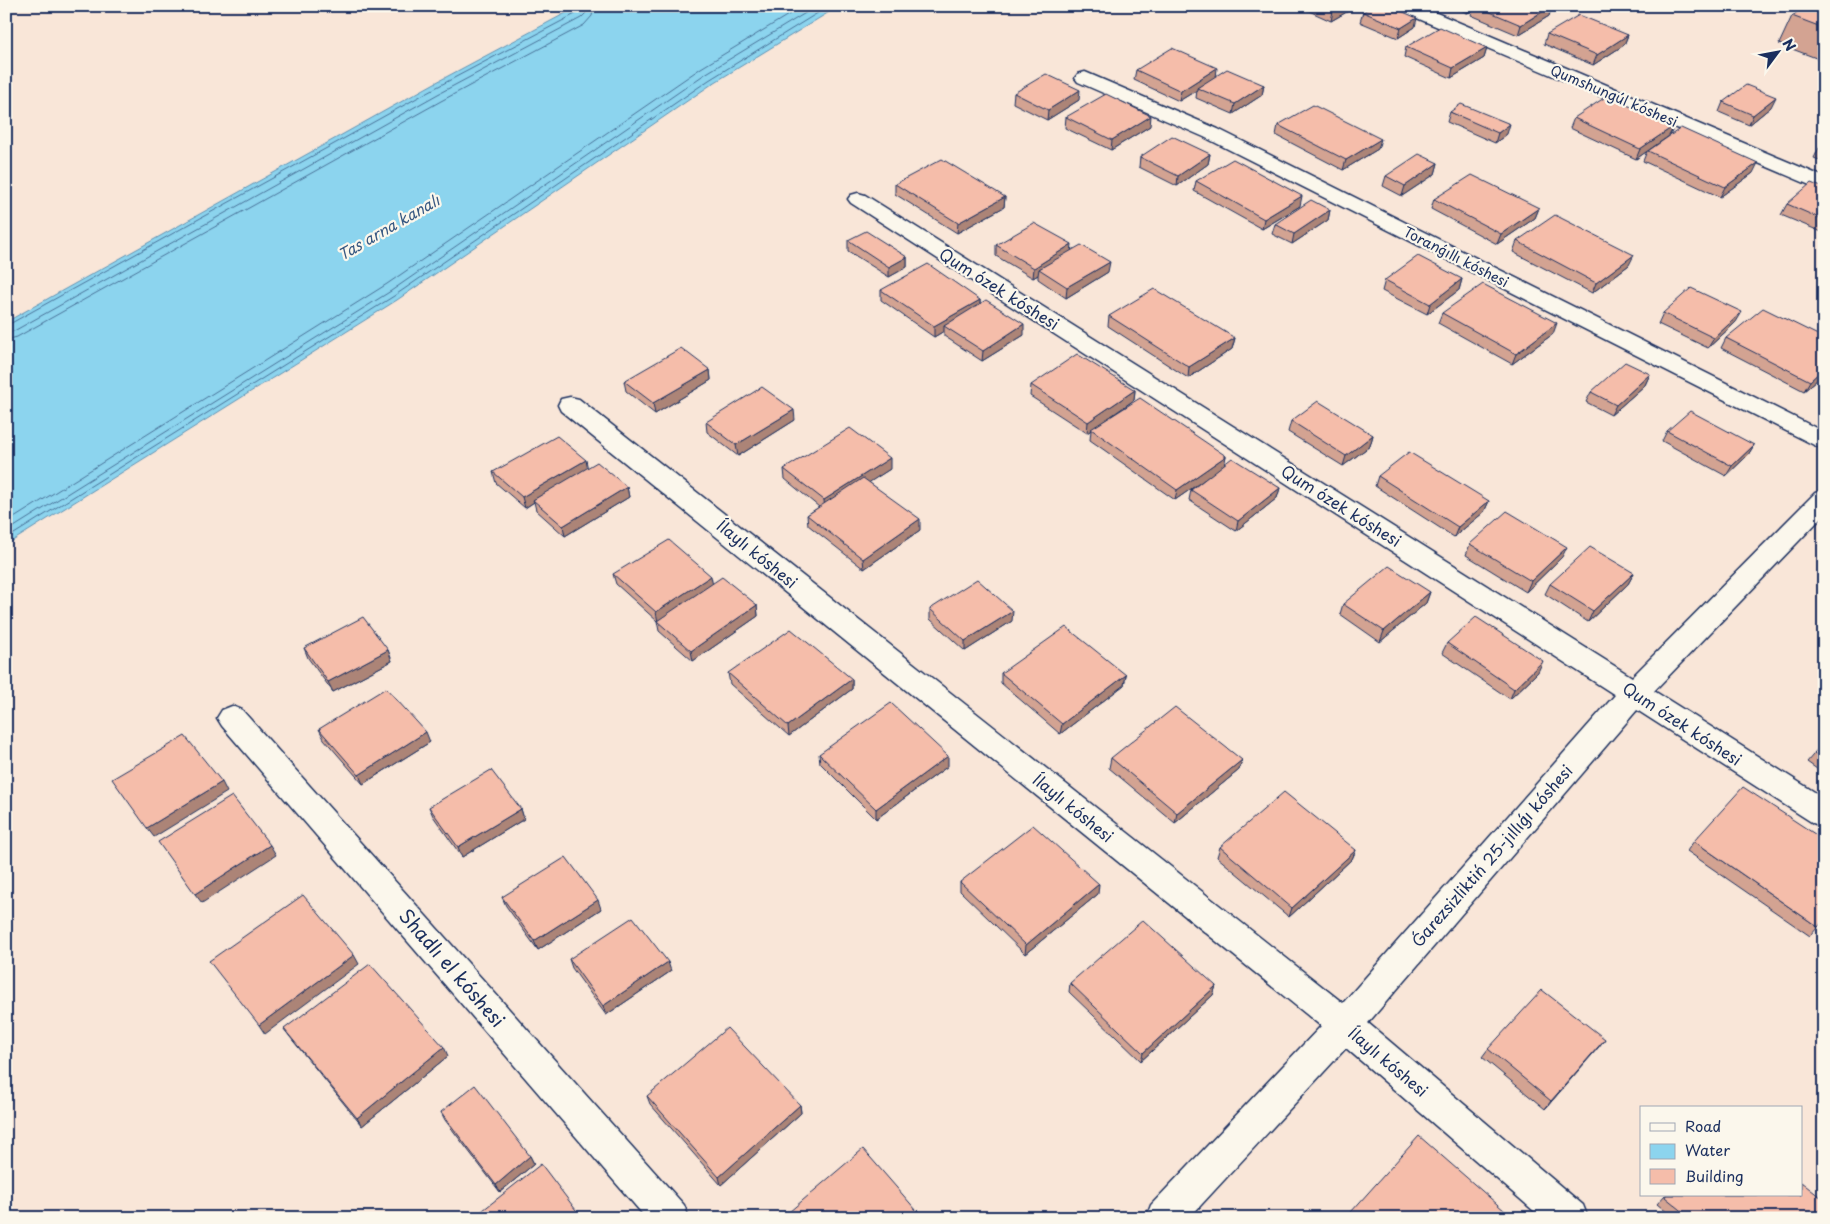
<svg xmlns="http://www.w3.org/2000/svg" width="1830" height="1224" viewBox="0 0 1830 1224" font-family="'Playpen Sans',sans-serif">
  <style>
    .water { fill: #8cd4ee; stroke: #5f92b4 }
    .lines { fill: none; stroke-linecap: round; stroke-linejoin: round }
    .shore { stroke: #487198; stroke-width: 1 }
    .minor-casing { stroke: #1b2f5e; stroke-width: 3 }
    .minor { fill: #fbf7ec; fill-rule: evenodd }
    .wall { fill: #d3a392; stroke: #1b2f5e }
    .shaded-wall { fill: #ac8477; stroke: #1b2f5e }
    .building { fill: #f5bdaa; stroke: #1b2f5e }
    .labels { text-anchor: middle; stroke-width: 4.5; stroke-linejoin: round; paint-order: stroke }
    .far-street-label { font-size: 14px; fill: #1b2f5e; stroke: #fbf7ec }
    .far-water-label { font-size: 15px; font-style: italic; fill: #375882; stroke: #fbf7ec }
    .street-label { font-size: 16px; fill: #1b2f5e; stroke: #fbf7ec }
    .near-street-label { font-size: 19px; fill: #1b2f5e; stroke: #fbf7ec }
  </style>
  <rect width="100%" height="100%" fill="#f9e6d8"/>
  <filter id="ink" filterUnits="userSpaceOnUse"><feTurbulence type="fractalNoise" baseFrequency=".02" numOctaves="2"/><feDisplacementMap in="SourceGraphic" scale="10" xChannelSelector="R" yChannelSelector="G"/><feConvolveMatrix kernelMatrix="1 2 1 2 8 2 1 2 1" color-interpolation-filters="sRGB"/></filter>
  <g filter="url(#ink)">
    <path class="water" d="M579,6H839L712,84L397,300L6,545V322L433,84Z"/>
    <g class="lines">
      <path class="shore" d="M6,326L435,88L577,13L580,6
        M6,332L14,331L438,94L581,18L586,13L587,6
        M6,340L17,337L441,101L584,25L592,16L594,6
        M6,523L387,284L701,68L803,6
        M6,532L391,291L705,74L817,6
        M6,539L394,296L709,80L829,6"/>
      <g class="minor-casing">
        <path id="minor" d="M1395,6H1420L1824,177V191L1398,10Z
          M1085,72L1218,129L1824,432V450L1204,137L1078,82L1075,78L1078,74Z
          M858,193L865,195L1632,677L1815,493L1824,490V515L1654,691L1824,798V827L1813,823L1637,710L1368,1023L1583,1205L1588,1218H1542L1346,1048L1189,1218H1146L1151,1205L1321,1026L561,411L558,405L561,399L570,397L579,399L1343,1003L1615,695L851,203L848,199L851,195Z
          M232,706L242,710L684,1205L689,1218H646L222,726L217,718L222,710Z"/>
      </g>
      <use href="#minor" class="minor"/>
    </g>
    <path class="wall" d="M1298,6H1357L1331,21Z
      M1452,6H1552L1549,16L1518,35L1471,15L1473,10L1467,13Z
      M1824,6V61L1779,44L1792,16Z
      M1363,12L1415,27L1398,38L1360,22Z
      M1547,34L1628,35L1624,45L1593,65L1544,44Z
      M1406,47L1487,48L1484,58L1451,78L1404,57Z
      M1136,70L1216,76L1264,85L1262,95L1233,114L1196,98L1197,90L1179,101L1134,80Z
      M1014,93L1079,100L1047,120L1013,103Z
      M1723,102L1771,107L1749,125L1719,112Z
      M1450,112L1507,134L1495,143L1447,122Z
      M1066,117L1150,126L1111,150L1065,128Z
      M1574,118L1674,126L1670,136L1753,173L1720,197L1643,161L1647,151L1636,159L1570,128Z
      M1278,125L1378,149L1343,170L1276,135Z
      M1824,143V162L1814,158L1819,148Z
      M1210,154L1208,164L1177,186L1139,167L1140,157Z
      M1438,163L1435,174L1402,196L1383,186L1386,176Z
      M1196,181L1300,206L1262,229L1194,191Z
      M895,184L1005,197L1004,207L957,233L895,194Z
      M1824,188V233L1781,215L1787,204Z
      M1434,199L1539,208L1535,218L1497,244L1431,209Z
      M1330,210L1328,220L1292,244L1272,234L1275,224Z
      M848,240L907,257V267L889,277L848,251Z
      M1517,241L1629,265L1592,293L1513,252Z
      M996,245L1071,250L1108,272L1066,298L1038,279V275L1033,278L996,256Z
      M1462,279L1459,290L1427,314L1382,291L1385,280Z
      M881,290L980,300V304L1024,335L982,361L944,336V331L934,337L881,300Z
      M1442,313L1553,334L1512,364L1438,323Z
      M1663,313L1736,322L1708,348L1658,324Z
      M1109,316L1235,338L1232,349L1188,378L1108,326Z
      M1726,338L1824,374L1804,391L1721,348Z
      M710,370L711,380L655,414L626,391L624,381Z
      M1650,374L1645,385L1611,415L1586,402L1591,392Z
      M1031,385L1135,390L1134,400L1106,420L1226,456L1224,464L1280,488L1277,498L1236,531L1189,500L1191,490L1198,484L1175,500L1090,440L1091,430L1087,433L1030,396Z
      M795,420L738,456L707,432L706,422Z
      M1291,421L1373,435L1370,446L1343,466L1288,432Z
      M1667,431L1754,445L1748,455L1726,476L1662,441Z
      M588,468L627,487L629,497L565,536L536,510L534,502L525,508L496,483L493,472Z
      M784,469H890L869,482L920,530L864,569L808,525L807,515L819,507L785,479Z
      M1378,476L1489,501L1484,512L1454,537L1375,486Z
      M1470,544L1562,557L1526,592L1466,555Z
      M1634,573L1628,584L1588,622L1545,594L1550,584Z
      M613,574L712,584L757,605L758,616L693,661L659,631L657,621L616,584Z
      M1430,592L1426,603L1380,642L1340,614L1343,604Z
      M930,609L1012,621L965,651L930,619Z
      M1447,643L1538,672L1510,699L1442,653Z
      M304,648L388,650L392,661L333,692L308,658Z
      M728,673L852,679V689L789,736L730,684Z
      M1001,673L1126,675L1124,685L1060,734L1001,683Z
      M319,729L430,742L363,784L324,739Z
      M1824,742V774L1807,762Z
      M819,754L948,766L876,819L820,763Z
      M1111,758L1242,760L1239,770L1175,823L1109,768Z
      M429,807L521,809L524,819L462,857L433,816Z
      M1694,841L1818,927L1810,936L1687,851Z
      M1220,847L1356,850L1352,859L1289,917L1217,857Z
      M960,882L1098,894L1025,954L960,891Z
      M502,897L601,909L538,950L506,906Z
      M569,959L671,971L606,1015L572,968Z
      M1070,983L1216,986L1213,995L1141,1061L1069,992Z
      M284,1029L448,1056L362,1126L290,1037Z
      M1605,1039L1545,1109L1482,1057L1488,1049Z
      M647,1096L800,1105L801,1113L721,1185L650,1104Z
      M441,1112L530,1156L534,1164L500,1192L445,1120Z
      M1665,1195H1801L1824,1218H1674L1657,1204Z
      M1351,1212L1513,1218H1347Z"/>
    <path class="shaded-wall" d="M1342,6H1357L1331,21L1333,11Z
      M1469,6H1474L1473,10L1467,13Z
      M1552,6L1549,16L1518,35L1521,25Z
      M1417,18L1415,27L1398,38L1401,28Z
      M1628,35L1624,45L1593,65L1597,55Z
      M1487,48L1484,58L1451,78L1453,68Z
      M1217,68L1216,78L1197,88V90L1179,101L1181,91Z
      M1264,85L1262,95L1233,114L1235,104Z
      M1080,90L1079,100L1047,120L1048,110Z
      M1776,97L1771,107L1749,125L1753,115Z
      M1151,116L1150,126L1111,150L1112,140Z
      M1510,124L1507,134L1495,143L1498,133Z
      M1674,126L1669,136L1636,159L1640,149Z
      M1381,139L1378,149L1343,170L1346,160Z
      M1210,154L1208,164L1177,186L1178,176Z
      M1438,163L1435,174L1402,196L1405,186Z
      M1758,163L1753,173L1720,197L1725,187Z
      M1302,196L1300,206L1262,229L1264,219Z
      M1005,197L1004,207L957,233L958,223Z
      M1539,208L1535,218L1497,244L1501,234Z
      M1330,210L1328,220L1292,244L1294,234Z
      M1072,244L1071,254L1039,269L1038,275L1033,278L1034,268Z
      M1634,255L1629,265L1592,293L1596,283Z
      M907,257V267L889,277V267Z
      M1110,262L1108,272L1066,298L1067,287Z
      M1462,279L1459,290L1427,314L1430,304Z
      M980,300V310L944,326V331L934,337V326Z
      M1742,312L1736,322L1708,348L1714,338Z
      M1557,323L1553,334L1512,364L1516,354Z
      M1024,324V335L982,361L983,351Z
      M1235,338L1232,349L1188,378L1189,367Z
      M1824,368V374L1804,391L1810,381Z
      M710,370L711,380L655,414L653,403Z
      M1650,374L1645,385L1611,415L1616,405Z
      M1135,390L1134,400L1087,433L1088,422Z
      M794,410L795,420L738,456L736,445Z
      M1373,435L1370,446L1343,466L1346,456Z
      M1754,445L1748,455L1726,476L1732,466Z
      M1226,456L1224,466L1175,500L1177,490Z
      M890,458V469L825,511L824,500Z
      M586,460L588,470L533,500L534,502L525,508L522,497Z
      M627,487L629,497L565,536L563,526Z
      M1280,488L1277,498L1236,531L1238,521Z
      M1489,501L1484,512L1454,537L1458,527Z
      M920,519V530L864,569L863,559Z
      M1567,547L1562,557L1526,592L1531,581Z
      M1634,573L1628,584L1588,622L1593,611Z
      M711,576L713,586L658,622L656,612Z
      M1430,592L1426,603L1380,642L1384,631Z
      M757,605L758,616L693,661L691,651Z
      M1013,611L1012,621L965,651V641Z
      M388,650L392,661L333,692L328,682Z
      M1543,661L1538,672L1510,699L1514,689Z
      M1126,675L1124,685L1060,734L1062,724Z
      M852,679V689L789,736L788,726Z
      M426,732L430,742L363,784L359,775Z
      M948,756V766L876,819V809Z
      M1242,760L1239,770L1175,823L1177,813Z
      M222,782L227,792L154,837L147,828Z
      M521,809L524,819L462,857L458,847Z
      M270,845L276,855L202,903L195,894Z
      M1356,850L1352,859L1289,917L1292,908Z
      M1099,884L1098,894L1025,954L1026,945Z
      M598,900L601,909L538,950L534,941Z
      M354,955L359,964L265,1034L259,1025Z
      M668,962L671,971L606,1015L603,1006Z
      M1216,986L1213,995L1141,1061L1143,1053Z
      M1605,1039L1598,1048L1545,1109L1551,1101Z
      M444,1047L448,1056L362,1126L357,1118Z
      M800,1105L801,1113L721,1185L719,1177Z
      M530,1156L534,1164L500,1192L496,1185Z"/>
    <path class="building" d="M1322,6H1342L1333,11Z
      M1372,6H1390L1417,18L1401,28L1363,12Z
      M1476,6H1551L1521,25Z
      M1806,6H1824V28L1792,16Z
      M1579,15L1628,35L1597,55L1547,34Z
      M1440,27L1487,48L1453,68L1406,47Z
      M1172,48L1217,68L1181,91L1136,70Z
      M1227,69L1264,85L1235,104L1197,88Z
      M1046,74L1080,90L1048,110L1014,93Z
      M1746,85L1776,97L1753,115L1723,102Z
      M1106,94L1151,116L1112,140L1066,117Z
      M1607,96L1674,126L1640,149L1574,118Z
      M1461,104L1510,124L1498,133L1450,112Z
      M1313,105L1381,139L1346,160L1278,125Z
      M1681,128L1758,163L1725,187L1648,151Z
      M1172,136L1210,154L1178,176L1140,157Z
      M1824,143V150L1819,148Z
      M1419,154L1438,163L1405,186L1386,176Z
      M942,159L1005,197L958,223L895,184Z
      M1233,159L1302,196L1264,219L1196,181Z
      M1472,175L1539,208L1501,234L1434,199Z
      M1811,183L1824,188V220L1787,204Z
      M1311,200L1330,210L1294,234L1275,224Z
      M1555,215L1634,255L1596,283L1517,241Z
      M1034,223L1072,244L1034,268L996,245Z
      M866,231L907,257L889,267L848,240Z
      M1081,245L1110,262L1067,287L1039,269Z
      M1418,256L1462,279L1430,304L1385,280Z
      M928,264L980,300L934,326L881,290Z
      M1483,284L1557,323L1516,354L1442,313Z
      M1691,288L1742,312L1714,338L1663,313Z
      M1154,289L1235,338L1189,367L1109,316Z
      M986,300L1024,324L983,351L944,326Z
      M1763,308L1824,338V368L1810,381L1726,338Z
      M681,348L710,370L653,403L624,381Z
      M1077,354L1135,390L1088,422L1031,385Z
      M1625,362L1650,374L1616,405L1591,392Z
      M762,387L794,410L736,445L706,422Z
      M1140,398L1226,456L1177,490L1091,429Z
      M1318,401L1373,435L1346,456L1291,421Z
      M1690,411L1754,445L1732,466L1667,431Z
      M850,428L890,458L824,500L784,469Z
      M557,436L586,460L522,497L493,472Z
      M1409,452L1489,501L1458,527L1378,476Z
      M1232,458L1280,488L1238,521L1191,490Z
      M597,462L627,487L563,526L533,500Z
      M863,478L920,519L863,559L807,515Z
      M1507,511L1567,547L1531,581L1470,544Z
      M669,540L711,576L656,612L613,574Z
      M1590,547L1634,573L1593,611L1550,584Z
      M1389,566L1430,592L1384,631L1343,604Z
      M722,577L757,605L691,651L657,621Z
      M977,579L1013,611L965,641L930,609Z
      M363,617L388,650L328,682L304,648Z
      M1476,617L1543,661L1514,689L1447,643Z
      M1066,627L1126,675L1062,724L1001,673Z
      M791,629L852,679L788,726L728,673Z
      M386,688L426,732L359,775L319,729Z
      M891,703L948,756L876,809L819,754Z
      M1175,707L1242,760L1177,813L1111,758Z
      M185,736L222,782L147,828L112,779Z
      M1824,742V759L1814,753Z
      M491,770L521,809L458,847L429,807Z
      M1743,787L1824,840V920L1818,927L1694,841Z
      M1284,792L1356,850L1292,908L1220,847Z
      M232,796L270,845L195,894L158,842Z
      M1033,825L1099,884L1026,945L960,882Z
      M566,857L598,900L534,941L502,897Z
      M303,895L354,955L259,1025L209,961Z
      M633,917L668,962L603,1006L569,959Z
      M1143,920L1216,986L1143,1053L1070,983Z
      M370,964L444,1047L357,1118L284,1029Z
      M1542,990L1605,1039L1551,1101L1488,1049Z
      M727,1028L800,1105L719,1177L647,1096Z
      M475,1085L530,1156L496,1185L441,1112Z
      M1419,1136L1513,1218H1356L1351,1212Z
      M863,1149L923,1218H782Z
      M541,1164L582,1218H473Z
      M1801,1182L1824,1200V1218H1691L1665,1197L1666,1195H1801Z"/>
  </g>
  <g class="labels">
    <g class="far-street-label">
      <text transform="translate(1614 96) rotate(23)" y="5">Qumshungúl kóshesi</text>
      <text transform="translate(1456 257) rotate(27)" y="5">Toranǵıllı kóshesi</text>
    </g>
    <g class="far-water-label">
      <text transform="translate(389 228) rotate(-30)" y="5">Tas arna kanalı</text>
    </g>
    <g class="street-label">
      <text transform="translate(999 289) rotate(32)" y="6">Qum ózek kóshesi</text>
      <text transform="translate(1341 506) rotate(32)" y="6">Qum ózek kóshesi</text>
      <text transform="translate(757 554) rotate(39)" y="6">Ílaylı kóshesi</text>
      <text transform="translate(1682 724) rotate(33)" y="6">Qum ózek kóshesi</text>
      <text transform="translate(1073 808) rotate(39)" y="6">Ílaylı kóshesi</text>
      <text transform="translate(1492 856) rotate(-49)" y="6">Ǵarezsizliktiń 25-jıllıǵı kóshesi</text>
      <text transform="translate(1388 1062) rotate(40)" y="6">Ílaylı kóshesi</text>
    </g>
    <g class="near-street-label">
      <text transform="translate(452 968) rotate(49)" y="7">Shadlı el kóshesi</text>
    </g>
  </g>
  <rect width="1830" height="1224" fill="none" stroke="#fbf7ec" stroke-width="25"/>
  <rect x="12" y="12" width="1805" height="1199" fill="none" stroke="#1b2f5e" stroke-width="2" filter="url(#ink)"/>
  <rect x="1640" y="1106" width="162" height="90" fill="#fbf7ec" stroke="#a1a7b3"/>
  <rect x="1650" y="1123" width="25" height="8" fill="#fbf7ec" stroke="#a1a7b3"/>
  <text x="1685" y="1132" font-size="15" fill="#1b2f5e">Road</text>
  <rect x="1650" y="1144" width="25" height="15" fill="#8cd4ee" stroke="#a1a7b3"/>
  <text x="1685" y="1156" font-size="15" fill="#1b2f5e">Water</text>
  <rect x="1650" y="1169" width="25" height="15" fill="#f5bdaa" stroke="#a1a7b3"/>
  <text x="1685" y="1182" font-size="15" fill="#1b2f5e">Building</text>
  <g transform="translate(1778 52) rotate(58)" stroke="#fbf7ec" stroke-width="4" paint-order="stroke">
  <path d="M0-4L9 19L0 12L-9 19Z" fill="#1b2f5e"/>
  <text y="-8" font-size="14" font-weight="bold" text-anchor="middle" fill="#1b2f5e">N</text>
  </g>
</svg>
